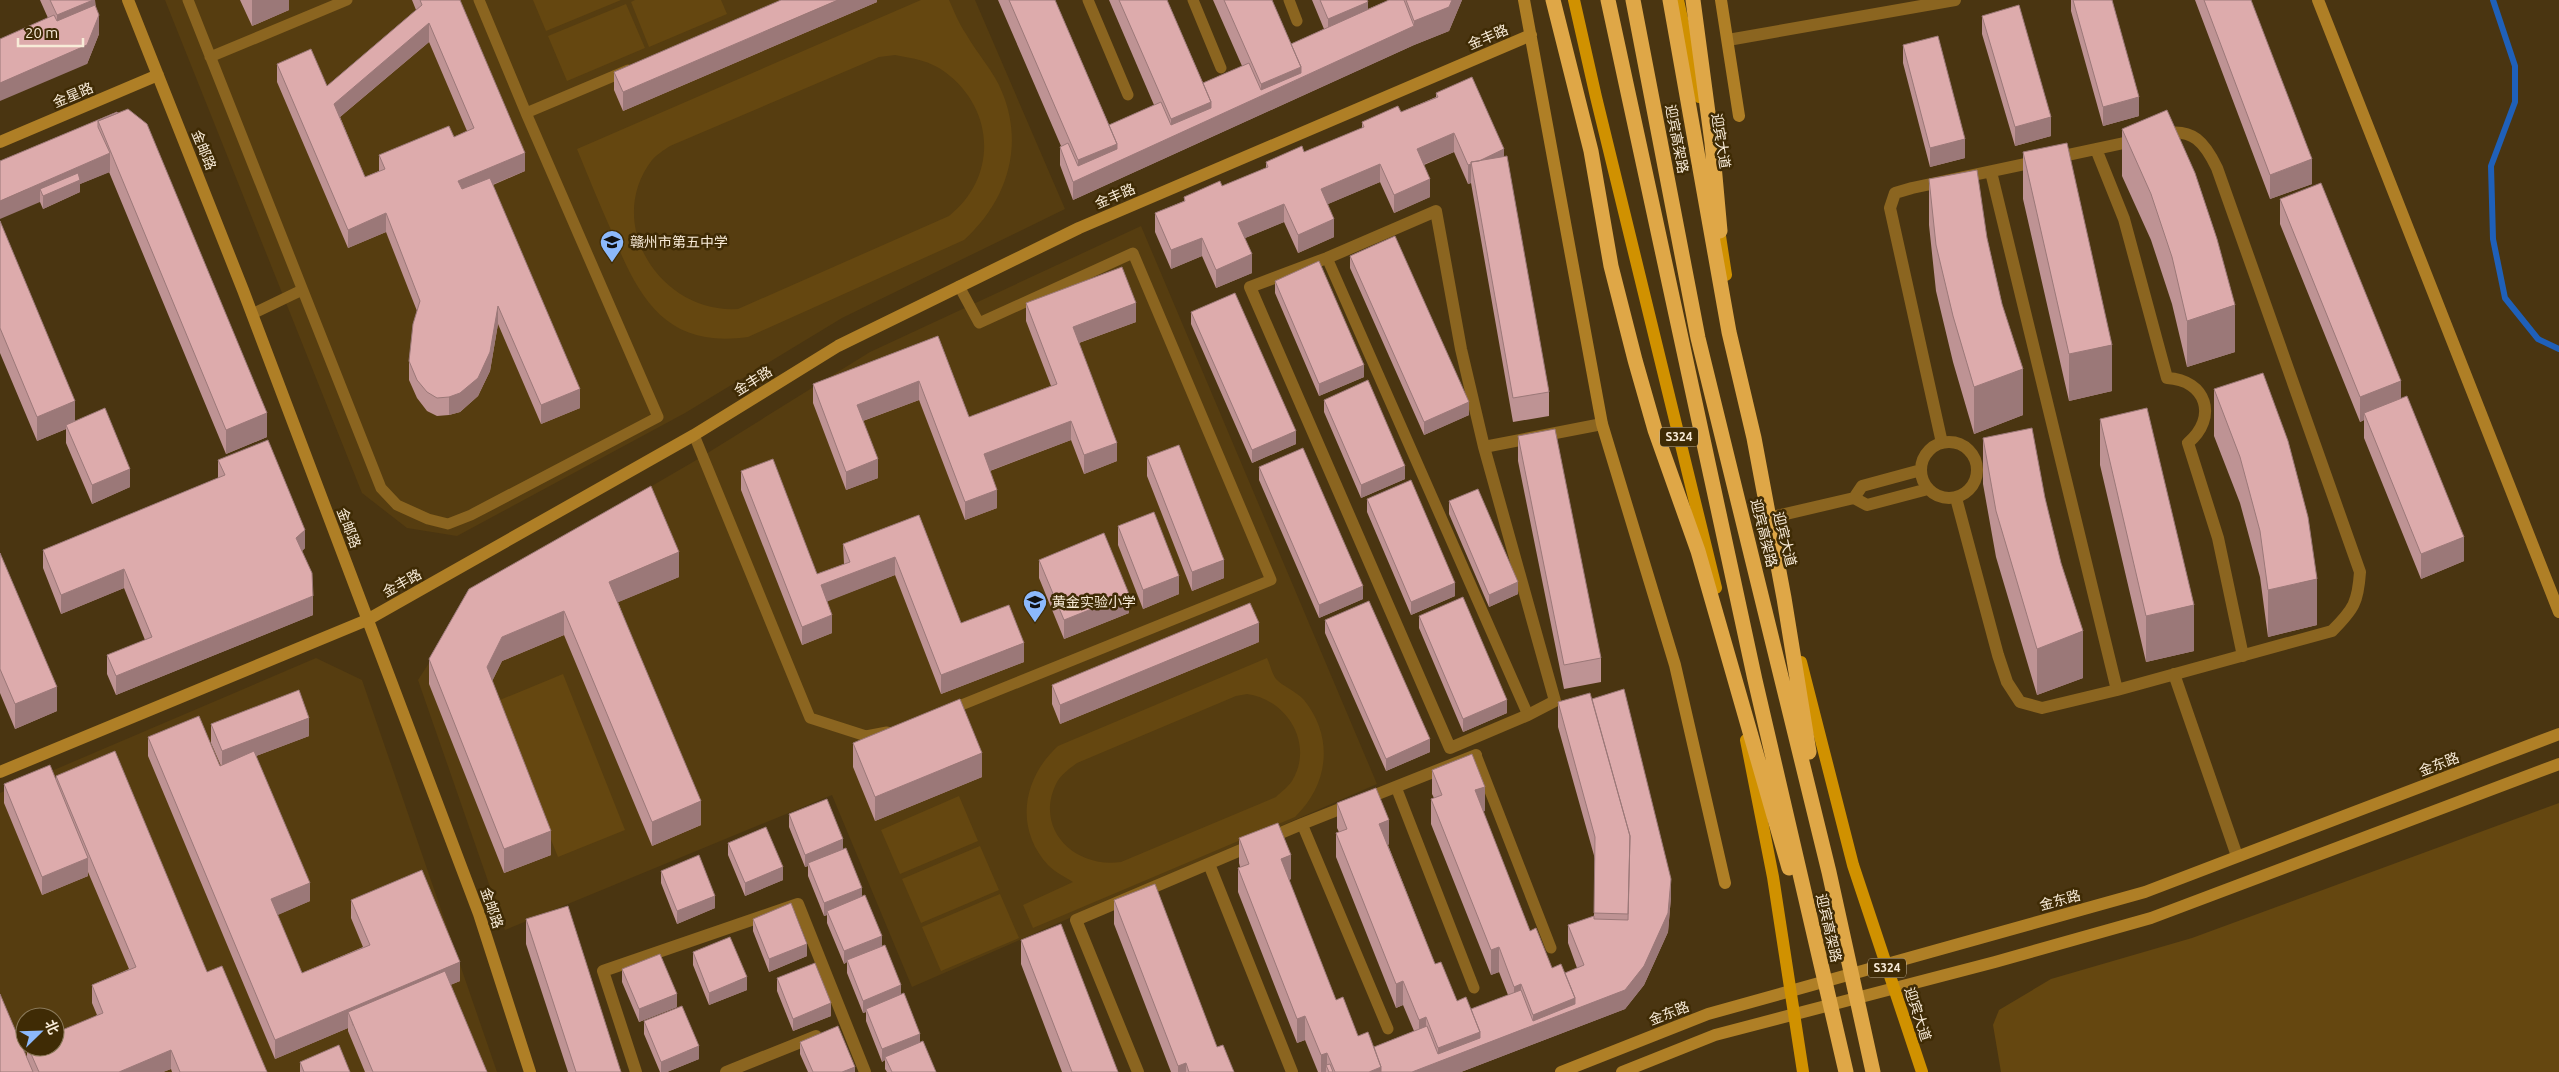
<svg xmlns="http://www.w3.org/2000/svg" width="2559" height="1072" viewBox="0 0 2559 1072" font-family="Ubuntu,'Noto Sans SC',sans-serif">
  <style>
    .built { fill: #563d10; fill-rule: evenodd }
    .green { fill: #654710; fill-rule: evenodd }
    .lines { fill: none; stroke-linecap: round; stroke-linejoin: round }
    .stream { stroke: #1f60b9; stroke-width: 6 }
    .lane { stroke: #8b6520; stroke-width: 11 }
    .street { stroke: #8b6520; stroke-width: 12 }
    .secondary { stroke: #af7f26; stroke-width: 12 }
    .primary { stroke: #d09100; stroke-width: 12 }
    .highway-bridge { stroke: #dfa747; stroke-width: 15 }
    .wall { fill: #be9394; fill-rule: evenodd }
    .shaded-wall { fill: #9b7878 }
    .building { fill: #ddabac; stroke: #9b7878; fill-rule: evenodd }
    .labels { text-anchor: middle; stroke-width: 5; stroke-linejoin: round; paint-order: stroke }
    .shield { fill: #3f2b05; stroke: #c0b199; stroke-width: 1 }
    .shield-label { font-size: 12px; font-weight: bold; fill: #f8ebd8 }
    .street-label { font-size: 14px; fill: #f8ebd8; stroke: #3f2b05 }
    .poi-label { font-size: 14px; fill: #f8ebd8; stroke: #3f2b05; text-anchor: start }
  </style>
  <rect width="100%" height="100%" fill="#4a3511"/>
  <path class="built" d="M165,0H975L1065,209L842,318L685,413L457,536L407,528L362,493Z
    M1141,226L1377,784L912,987L832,795L505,930L418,680L478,587L693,462L870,352Z
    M316,658L362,680L497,1072H0V793ZM25,1017H55V1047H25Z"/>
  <path class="green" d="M533,0H621L546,31Z
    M635,0H721L727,14L649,47L631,2Z
    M921,0H949C954,11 959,24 966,34C977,54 994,71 1002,92C1025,147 1006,202 964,240L748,337C665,349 638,297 611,230C599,203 588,176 577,149ZM895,55C912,58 931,61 945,72C995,109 998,177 949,216L738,309C661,314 603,224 652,160C656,155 664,150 670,146L879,57Z
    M626,4L645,48L567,81L548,36Z
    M1267,658C1270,664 1272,674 1276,679C1282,686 1296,691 1304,700C1334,737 1329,784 1295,817L1033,928L1023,905L1073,882C1065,877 1055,872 1048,865C1014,828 1023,778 1058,746ZM1247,694C1286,699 1315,743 1292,781C1288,787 1281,792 1276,797L1121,862C1074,869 1033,828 1057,782C1062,774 1070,768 1077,763L1236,696Z
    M563,674L625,830L558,857L495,702Z
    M959,796L978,841L900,874L881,830Z
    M2559,803V1072H2001L1993,1025L1999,1010L2051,979L2192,938Z
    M980,846L999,890L921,923L902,879Z
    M1000,894L1019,938L941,971L922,927Z"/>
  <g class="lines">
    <path class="stream" d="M2493,0L2515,66V102L2491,166L2493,239L2505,298L2538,339L2559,349"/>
    <path class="lane" d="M188,0L381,488L397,505L428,519L448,524L471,515L658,417L526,113L628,70
      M479,0L526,113
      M1088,0L1128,95
      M1193,0L1221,68
      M1289,0L1297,21
      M210,57L347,0
      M1327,258L1528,715
      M252,314L302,290
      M694,435L810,718L866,736L887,732
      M949,710L1271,580L1133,253L979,323L959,286
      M1476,755L1551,948
      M1396,787L1474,988
      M1302,824L1388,1029"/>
    <path class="street" d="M1728,40L1955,0
      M2096,149L2124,219L2167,378C2207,380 2218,418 2188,443L2218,538L2243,656
      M1991,172L2117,690
      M1436,211L1461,349L1484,447L1555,701L1528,715L1450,748L1250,287L1327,258Z
      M1921 470a28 28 0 1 1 56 0a28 28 0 1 1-56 0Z
      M1942,443L1890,208L1895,193L1912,188L2138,140
      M1484,447L1602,424
      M1854,498L1862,486L1921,470
      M1956,498L1998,655L2007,682L2020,702L2042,708L2117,690L2332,631C2354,609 2358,602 2360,572L2217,168C2205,143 2193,127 2162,134
      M1764,519L1854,498L1867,505L1928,489
      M2174,674L2237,856
      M1209,864L1292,1072
      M636,1072L603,971L798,904L865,1072
      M726,1072L816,1036
      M1138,1072L1076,920L1302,824L1476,755"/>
    <path class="secondary" d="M128,0L243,290L479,914L530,1072
      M1524,0L1602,424L1675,665L1725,883
      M1721,0L1739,116
      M2318,0L2559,612
      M0,142L158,75
      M0,772L367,620L694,435L838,346L1079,228L1531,35
      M1561,1072L1708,1014L2145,892L2559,734
      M1622,1072L1715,1035L1995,962L2151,918L2559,764"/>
    <path class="primary" d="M1574,0L1596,97L1716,588
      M1678,0L1699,97
      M1718,223L1726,275
      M1801,662L1853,865L1922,1072
      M1746,740L1773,877L1803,1072"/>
    <path class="highway-bridge" d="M1553,0L1591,151L1611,266L1635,360L1655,430L1698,551L1789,868
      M1608,0L1755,680L1846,1072
      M1633,0L1698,338L1829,872L1873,1072
      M1670,0L1729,332L1754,438L1784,598L1809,752
      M1693,0L1712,143L1720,231"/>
  </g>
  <path class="wall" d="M40,0H95L99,34L87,64L48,18Z
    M240,0H289V10L252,26Z
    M412,0H460L525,171L493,185L580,408L541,424L498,324L490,371L478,396L460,412L449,415L437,416L427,411L417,398L409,380V361L417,311L386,232L348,248L277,82V64L327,86L416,10ZM429,42L467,131L454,137L379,155V171L365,177L340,117Z
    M877,0V2L623,111L614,90V72Z
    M998,0H1055L1109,125L1154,105L1109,0H1167L1203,83L1242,66L1213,0H1272L1291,44L1324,29L1312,0H1367L1368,9L1389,0H1462L1449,31L1414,45L1073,200L1060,165V147L1061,146Z
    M2071,0H2112L2139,116L2103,126L2071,11Z
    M2195,0H2251L2312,184L2270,199Z
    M1982,16L2051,136L2015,146L1982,34Z
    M1903,45L1965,158L1930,167L1903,63Z
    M1436,93L1504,156L1549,392V416L1513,422L1471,183L1468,184L1454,152L1424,165L1430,197L1394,213L1380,182L1328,204L1334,237L1298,253L1284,222L1245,238L1252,273L1216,288L1202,256L1171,269L1155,232V213L1184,201V197L1222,186L1266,168V162L1304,152L1362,128V122L1401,112L1436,97Z
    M117,112L267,437L226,454L109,172L80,184V192L43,209L40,202L0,161Z
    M2122,129L2235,352L2187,367L2172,304L2151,240L2122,176Z
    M2023,152L2112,391L2069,401L2023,199Z
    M1929,179L1987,238L2002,304L2023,415L1974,434L1953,362L1936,291L1929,225Z
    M2280,199L2401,398L2464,561L2421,579L2364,438V420L2360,422L2280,224Z
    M0,221L75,421L130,487L92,504L66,443V429L37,441L0,353Z
    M1350,256L1469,415L1424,435L1350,268Z
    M1275,281L1364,377L1319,396L1275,293Z
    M1026,303L1136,322L1079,343L1117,461L1084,474L1071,440L990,471L997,508L965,520L919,400L863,421L878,478L846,490L813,403V384L938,336L969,417L1051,386L1026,321Z
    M1191,312L1296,444L1252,463L1191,324Z
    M2214,389L2317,625L2268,637L2260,577L2240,503L2214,436Z
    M1324,400L1405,479L1361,498L1324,412Z
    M2100,419L2194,651L2146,662L2100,465Z
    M1518,436L1601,658V682L1564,689L1518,461Z
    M1983,438L2045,498L2083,678L2037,695L1996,557L1983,484Z
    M1147,457L1224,578L1192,591L1147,476Z
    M218,460L305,548L302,551L313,615L116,695L107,674V655L145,640L124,588L61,614L43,568V550L218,478Z
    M1259,467L1363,599L1319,618L1259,480Z
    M741,471L817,574L844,564L843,544L919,515L961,623L1024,662L941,694L895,575L827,601L832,633L802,645L741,490Z
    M1367,499L1455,596L1411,615L1367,512Z
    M1449,501L1518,594L1489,607L1449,514Z
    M1118,526L1179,594L1143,609L1118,545Z
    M0,553L57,711L15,729L0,693Z
    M1039,560L1129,613L1064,639L1039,578Z
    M679,577L618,602L701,825L652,846L564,635L502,661L492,681L551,855L504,873L429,684V659L469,589Z
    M1419,616L1507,713L1463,732L1419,628Z
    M1325,620L1430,752L1386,771L1325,633Z
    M1259,642L1060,724L1052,704V685Z
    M1592,699L1671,897L1668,932L1644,985L1625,1009L1461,1072H1318L1305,1040L1297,1043L1238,892V868L1240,867L1239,863V838L1291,879L1289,880L1336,1000L1358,1036L1374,1047L1414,1031L1403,1005L1396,1008L1336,857V833L1339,832L1337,828V803L1389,844L1388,845L1435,964L1457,1001L1471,1009L1508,995L1499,972L1491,975L1431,824V799L1434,798L1432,794V770L1485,811H1483L1530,931L1552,968L1565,973L1577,968L1568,943V925L1594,916L1595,859L1558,727V702Z
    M211,724L309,736L256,756L310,901L277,915L302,973L363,947L351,918V900L460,981L450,985L487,1072H365L348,1031V1028L275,1059L148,756V737L221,766L211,743Z
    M853,743L982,777L875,821L853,767Z
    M56,776L207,972L267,1072H172L171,1069L163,1072H0L27,1058V1047H55L97,1015L92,1003V985L129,969L88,872V876L42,895L4,803V784L56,779Z
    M789,814L843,849L920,1042L936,1072H887L885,1069V1060L882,1062L866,1021V1012L863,1013L847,973V962L844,964L827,923V915L824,916L808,876V866L805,867L789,827Z
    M728,843L783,880L745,896L728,855Z
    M661,871L715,908L677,924L661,883Z
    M1114,900L1217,1047L1234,1072H1171L1114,924Z
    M526,919L621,1072H568L526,944Z
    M753,919L807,956L769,972L753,931Z
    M1021,940L1118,1072H1062L1021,964Z
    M693,952L747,990L709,1005L693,965Z
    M622,969L677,1007L639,1022L622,982Z
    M777,978L831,1016L793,1031L777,991Z
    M644,1021L699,1059L667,1072H660L644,1034Z
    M800,1042L855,1072H808L800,1054Z
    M300,1062L350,1072H300Z"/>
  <path class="shaded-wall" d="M93,0H95V23L57,40V15Z
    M252,0H289V10L252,26Z
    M838,0H877V2L623,111V92Z
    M1452,0H1462L1449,31L1414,45L1073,200V182L1078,180V160L1117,144L1171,137V119L1211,102L1261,96V84L1301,67L1414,26V21Z
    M1368,2V21L1328,38V19Z
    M99,15V34L87,64L0,101V83Z
    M429,23V42L334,122V104Z
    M2139,97V116L2103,126V107Z
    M2051,117V136L2015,146V127Z
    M1454,133V152L1417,167V149Z
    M1965,139V158L1930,167V148Z
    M1504,149V168L1471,164Z
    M110,153V172L80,184V192L43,209V196L40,189V202L0,219V201Z
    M525,153V171L458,199V181Z
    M2312,159V184L2270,199V175Z
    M1380,164V182L1321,207V189Z
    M1471,164V183L1468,184V165Z
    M1430,179V197L1394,213V195Z
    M1284,204V222L1238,241V223Z
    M386,213V232L348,248V230Z
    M1334,219V237L1298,253V235Z
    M1202,238V256L1171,269V250Z
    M1252,254V273L1216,288V270Z
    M1136,303V322L1073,345V327Z
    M2235,305V352L2187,367V321Z
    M498,306V324L490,371L478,396L460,412L449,415V397Z
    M2112,345V391L2069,401V354Z
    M1364,365V377L1319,396V384Z
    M2023,369V415L1974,434V387Z
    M919,381V400L857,423V405Z
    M2401,381V405L2364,413V420L2360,422V397Z
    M580,389V408L541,424V405Z
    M75,401V425H66V429L37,441V417Z
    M1469,402V415L1424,435V422Z
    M267,413V437L226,454V430Z
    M1071,421V440L984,473V454Z
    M1296,431V444L1252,463V450Z
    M1117,443V461L1084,474V455Z
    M878,459V478L846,490V472Z
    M1405,466V479L1361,498V485Z
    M130,469V487L92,504V485Z
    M997,490V508L965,520V502Z
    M305,530V548L296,556V538Z
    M2464,537V561L2421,579V554Z
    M679,552V577L609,606V582Z
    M895,557V575L821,604V585Z
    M1224,560V578L1192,591V572Z
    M124,569V588L61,614V595Z
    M1179,576V594L1143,609V590Z
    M2317,579V625L2268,637V590Z
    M1518,582V594L1489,607V595Z
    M1455,583V596L1411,615V602Z
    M1363,586V599L1319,618V605Z
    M1129,594V613L1064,639V620Z
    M313,596V615L116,695V676Z
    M2194,605V651L2146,662V616Z
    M564,611V635L502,661L487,692V667L502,637Z
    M832,615V633L802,645V627Z
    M1259,623V642L1060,724V705Z
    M2083,631V678L2037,695V649Z
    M1024,643V662L941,694V675Z
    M57,687V711L15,729V704Z
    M1507,700V713L1463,732V719Z
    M309,718V736L222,769V751Z
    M1430,739V752L1386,771V759Z
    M982,753V777L875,821V797Z
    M1485,787V811L1475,815V790Z
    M701,801V825L652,846V822Z
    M1389,820V844L1379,848V824Z
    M551,831V855L504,873V849Z
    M843,839V852L808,863V866L805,867V855Z
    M1291,855V879L1281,883V859Z
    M88,858V876L42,895V877Z
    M783,867V880L745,896V883Z
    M1671,879V897L1668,932L1644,985L1625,1009L1461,1072H1412L1438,1062V1048L1480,1032L1533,1026V1015Z
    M310,883V901L271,918V899Z
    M862,888V901L827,911V915L824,916V903Z
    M715,896V908L677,924V911Z
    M882,936V948L847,960V962L844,964V951Z
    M807,944V956L769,972V959Z
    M1499,947V972L1491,975V950Z
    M460,962V981L353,1026L348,1012V1028L275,1059V1040Z
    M747,977V990L709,1005V993Z
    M1403,981V1005L1396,1008V984Z
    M1521,984V1008L1514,1011V987Z
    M901,985V998L866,1009V1012L863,1013V1001Z
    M677,994V1007L639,1022V1009Z
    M831,1003V1016L793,1031V1019Z
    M1305,1016V1040L1297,1043V1019Z
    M1426,1017V1041L1419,1044V1020Z
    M920,1034V1046L885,1057V1060L882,1062V1049Z
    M699,1046V1059L667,1072H661V1062Z
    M171,1050V1069L163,1072H119Z
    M1327,1053V1068L1326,1065V1072H1321V1055Z
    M1186,1063V1072H1178V1066Z
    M855,1067V1072H842Z
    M1381,1067V1072H1369Z"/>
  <path class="building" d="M50,0H93L57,15Z
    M420,0H460L525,153L458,181L462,189L490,178L580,389L541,405L498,306L490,352L478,378L460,393L449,397L437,398L427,392L417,380L409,361L413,324L420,301L386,213L348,230L277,64L311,49L327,86L422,5ZM429,23L474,128L454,137L449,126L379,155L385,169L365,177L334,104Z
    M781,0H838L623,92L614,72Z
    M1009,0H1055L1117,144L1078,160Z
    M1119,0H1167L1211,102L1171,119Z
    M1224,0H1272L1301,67L1261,84Z
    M1320,0H1367L1368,2L1328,19Z
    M1389,0H1404L1414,26L1073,182L1060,147L1068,143L1078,166L1117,149V144L1109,125L1161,102L1171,125L1211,108V102L1203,83L1249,63L1261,90L1301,73V67L1291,44Z
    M1406,0H1452L1449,7L1414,21Z
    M2073,0H2112L2139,97L2103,107Z
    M2204,0H2251L2312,159L2270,175Z
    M95,5L99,15L87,45L0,83V39L54,15L57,21Z
    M2019,5L2051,117L2015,127L1982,16Z
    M1938,36L1965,139L1930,148L1903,45Z
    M1472,77L1504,149L1479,161L1471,162V164L1468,165L1454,133L1417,149L1430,179L1394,195L1380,164L1321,189L1334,219L1298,235L1284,204L1238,223L1252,254L1216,270L1202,238L1171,250L1155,213L1185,201L1184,197L1220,181L1222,186L1268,167L1266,162L1302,146L1304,152L1364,127L1362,122L1398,106L1401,112L1438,97L1436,93Z
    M128,109L147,124L267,413L226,430L98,121Z
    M2167,110L2195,173L2217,239L2235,305L2187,321L2172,257L2151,194L2122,129Z
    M117,112L118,113L98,121V127L110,153L0,201V161Z
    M2067,143L2112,345L2069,354L2023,152Z
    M1507,156L1549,392L1513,398L1471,162Z
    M1977,170L1987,238L2002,304L2023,369L1974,387L1953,316L1936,245L1929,179Z
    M78,173L80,180L43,196L40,189Z
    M2321,183L2401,381L2360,397L2280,199Z
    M0,221L75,401L37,417L0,328Z
    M1395,236L1469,402L1424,422L1350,256Z
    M1319,261L1364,365L1319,384L1275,281Z
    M1122,267L1136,303L1073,327L1117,443L1084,455L1071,421L984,454L997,490L965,502L919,381L857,405L878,459L846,472L813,384L938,336L969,417L1057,384L1026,303Z
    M1235,293L1296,431L1252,450L1191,312Z
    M2263,373L2288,441L2308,517L2317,579L2268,590L2260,531L2240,457L2214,389Z
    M1368,380L1405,466L1361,485L1324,400Z
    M2407,396L2464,537L2421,554L2364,413Z
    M105,408L130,469L92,485L66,425Z
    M2147,408L2194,605L2146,616L2100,419Z
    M2032,428L2045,498L2061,563L2083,631L2037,649L1996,511L1983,438Z
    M1555,429L1601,658L1564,665L1518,436Z
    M268,440L305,530L296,538L312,573L313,596L116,676L107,655L152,637L124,569L61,595L43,550L225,475L218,460Z
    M1179,445L1224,560L1192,572L1147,457Z
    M1303,448L1363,586L1319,605L1259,467Z
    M773,459L817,574L850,562L843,544L919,515L961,623L1009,605L1024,643L941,675L895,557L821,585L832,615L802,627L741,471Z
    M1411,480L1455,583L1411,602L1367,499Z
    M651,486L679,552L609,582L701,801L652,822L564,611L502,637L487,667L551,831L504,849L429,659L469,589Z
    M1478,489L1518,582L1489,595L1449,501Z
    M1154,512L1179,576L1143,590L1118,526Z
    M1104,533L1129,594L1064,620L1039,560Z
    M0,553L57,687L15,704L0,669Z
    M1463,597L1507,700L1463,719L1419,616Z
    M1369,601L1430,739L1386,759L1325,620Z
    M1250,603L1259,623L1060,705L1052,685Z
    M1624,689L1671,879L1668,913L1644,966L1625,990L1412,1072H1381V1067L1374,1047L1427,1026L1438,1054L1480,1038V1032L1471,1009L1521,990L1533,1021L1575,1004V998L1565,973L1584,965L1568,925L1594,916V919L1628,920L1630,836L1592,699Z
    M299,690L309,718L222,751L211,724Z
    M1590,693L1630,836L1628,914L1594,913L1595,837L1558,702Z
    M960,699L982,753L875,797L853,743Z
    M199,716L220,766L254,751L310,883L271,899L302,973L370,945L351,900L422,870L460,962L275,1040L148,737Z
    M115,751L207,972L222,966L267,1072H180L171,1050L119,1072H39L28,1047H55V1033L103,1013L92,985L136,967L56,776Z
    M1472,754L1485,787L1475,790L1530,931L1536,928L1552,968L1561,964L1575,998L1533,1015L1521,984L1514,987L1499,947L1491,950L1431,799L1442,795L1432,770Z
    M50,765L88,858L42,877L4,784Z
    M1376,788L1389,820L1379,824L1435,964L1441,962L1457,1001L1466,997L1480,1032L1438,1048L1426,1017L1419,1020L1403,981L1396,984L1336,833L1347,829L1337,803Z
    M827,799L843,839L805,855L789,814Z
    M1278,823L1291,855L1281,859L1336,1000L1343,997L1358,1036L1368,1032L1381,1067L1369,1072H1335L1327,1053L1321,1055L1305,1016L1297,1019L1238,868L1249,864L1239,838Z
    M766,827L783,867L745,883L728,843Z
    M846,848L862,888L824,903L808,863Z
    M699,855L715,896L677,911L661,871Z
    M1155,884L1217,1047L1223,1045L1234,1072H1189L1186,1063L1178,1066L1114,900Z
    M865,895L882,936L844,951L827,911Z
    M791,903L807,944L769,959L753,919Z
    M568,906L621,1072H576L526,919Z
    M1061,924L1118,1072H1072L1021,940Z
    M730,937L747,977L709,993L693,952Z
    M885,945L901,985L863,1001L847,960Z
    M660,954L677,994L639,1009L622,969Z
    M815,963L831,1003L793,1019L777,978Z
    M445,971L487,1072H373L348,1012Z
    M904,993L920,1034L882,1049L866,1009Z
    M0,994L33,1072H0Z
    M682,1006L699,1046L661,1062L644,1021Z
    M838,1026L855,1067L842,1072H813L800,1042Z
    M923,1041L936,1072H892L885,1057Z
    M339,1045L350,1072H304L300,1062Z
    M1330,1064L1333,1072H1329L1326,1065Z"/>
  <defs>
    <g id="school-pin" transform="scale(1.25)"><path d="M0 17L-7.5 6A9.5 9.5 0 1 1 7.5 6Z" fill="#8cb9fc" stroke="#3f2b05"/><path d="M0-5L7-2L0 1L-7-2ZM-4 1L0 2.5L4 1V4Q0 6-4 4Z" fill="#111"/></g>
  </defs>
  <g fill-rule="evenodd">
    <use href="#school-pin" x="612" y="242"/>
    <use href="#school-pin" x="1035" y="602"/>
  </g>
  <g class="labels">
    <g class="shield">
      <rect x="1660" y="427.5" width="38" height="19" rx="4"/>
      <rect x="1868" y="958.5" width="38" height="19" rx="4"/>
    </g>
    <g class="shield-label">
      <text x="1679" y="441">S324</text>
      <text x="1887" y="972">S324</text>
    </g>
    <g class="street-label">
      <text transform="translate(1488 37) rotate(-23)" y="5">金丰路</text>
      <text transform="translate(73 95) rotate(-23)" y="5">金星路</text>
      <text transform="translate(1677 139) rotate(79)" y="5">迎宾高架路</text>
      <text transform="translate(1721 141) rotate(81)" y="5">迎宾大道</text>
      <text transform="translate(204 150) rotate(68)" y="5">金邮路</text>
      <text transform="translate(1115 196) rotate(-23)" y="5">金丰路</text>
      <text transform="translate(753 381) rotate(-32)" y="5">金丰路</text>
      <text transform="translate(349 528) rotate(69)" y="5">金邮路</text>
      <text transform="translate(1764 533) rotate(76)" y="5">迎宾高架路</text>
      <text transform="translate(1785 539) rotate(76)" y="5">迎宾大道</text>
      <text transform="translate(402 583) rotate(-29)" y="5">金丰路</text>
      <text transform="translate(2439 764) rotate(-21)" y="5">金东路</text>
      <text transform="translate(2060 900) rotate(-15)" y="5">金东路</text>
      <text transform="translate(492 908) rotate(71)" y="5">金邮路</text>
      <text transform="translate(1829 928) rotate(77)" y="5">迎宾高架路</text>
      <text transform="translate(1669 1013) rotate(-21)" y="5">金东路</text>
      <text transform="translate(1918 1014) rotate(72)" y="5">迎宾大道</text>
    </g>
    <g class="poi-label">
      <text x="630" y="247">赣州市第五中学</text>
      <text x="1052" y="607">黄金实验小学</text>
    </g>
  </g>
  <g transform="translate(40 1032) rotate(67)"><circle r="24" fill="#3f2b05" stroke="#897859"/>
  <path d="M0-4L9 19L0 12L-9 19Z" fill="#8cb9fc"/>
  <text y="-8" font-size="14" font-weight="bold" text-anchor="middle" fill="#f8ebd8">北</text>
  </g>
  <path d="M18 38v8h65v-8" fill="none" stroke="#f8ebd8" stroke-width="2.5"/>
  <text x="25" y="38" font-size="15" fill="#f8ebd8" stroke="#3f2b05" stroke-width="4" paint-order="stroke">20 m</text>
</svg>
